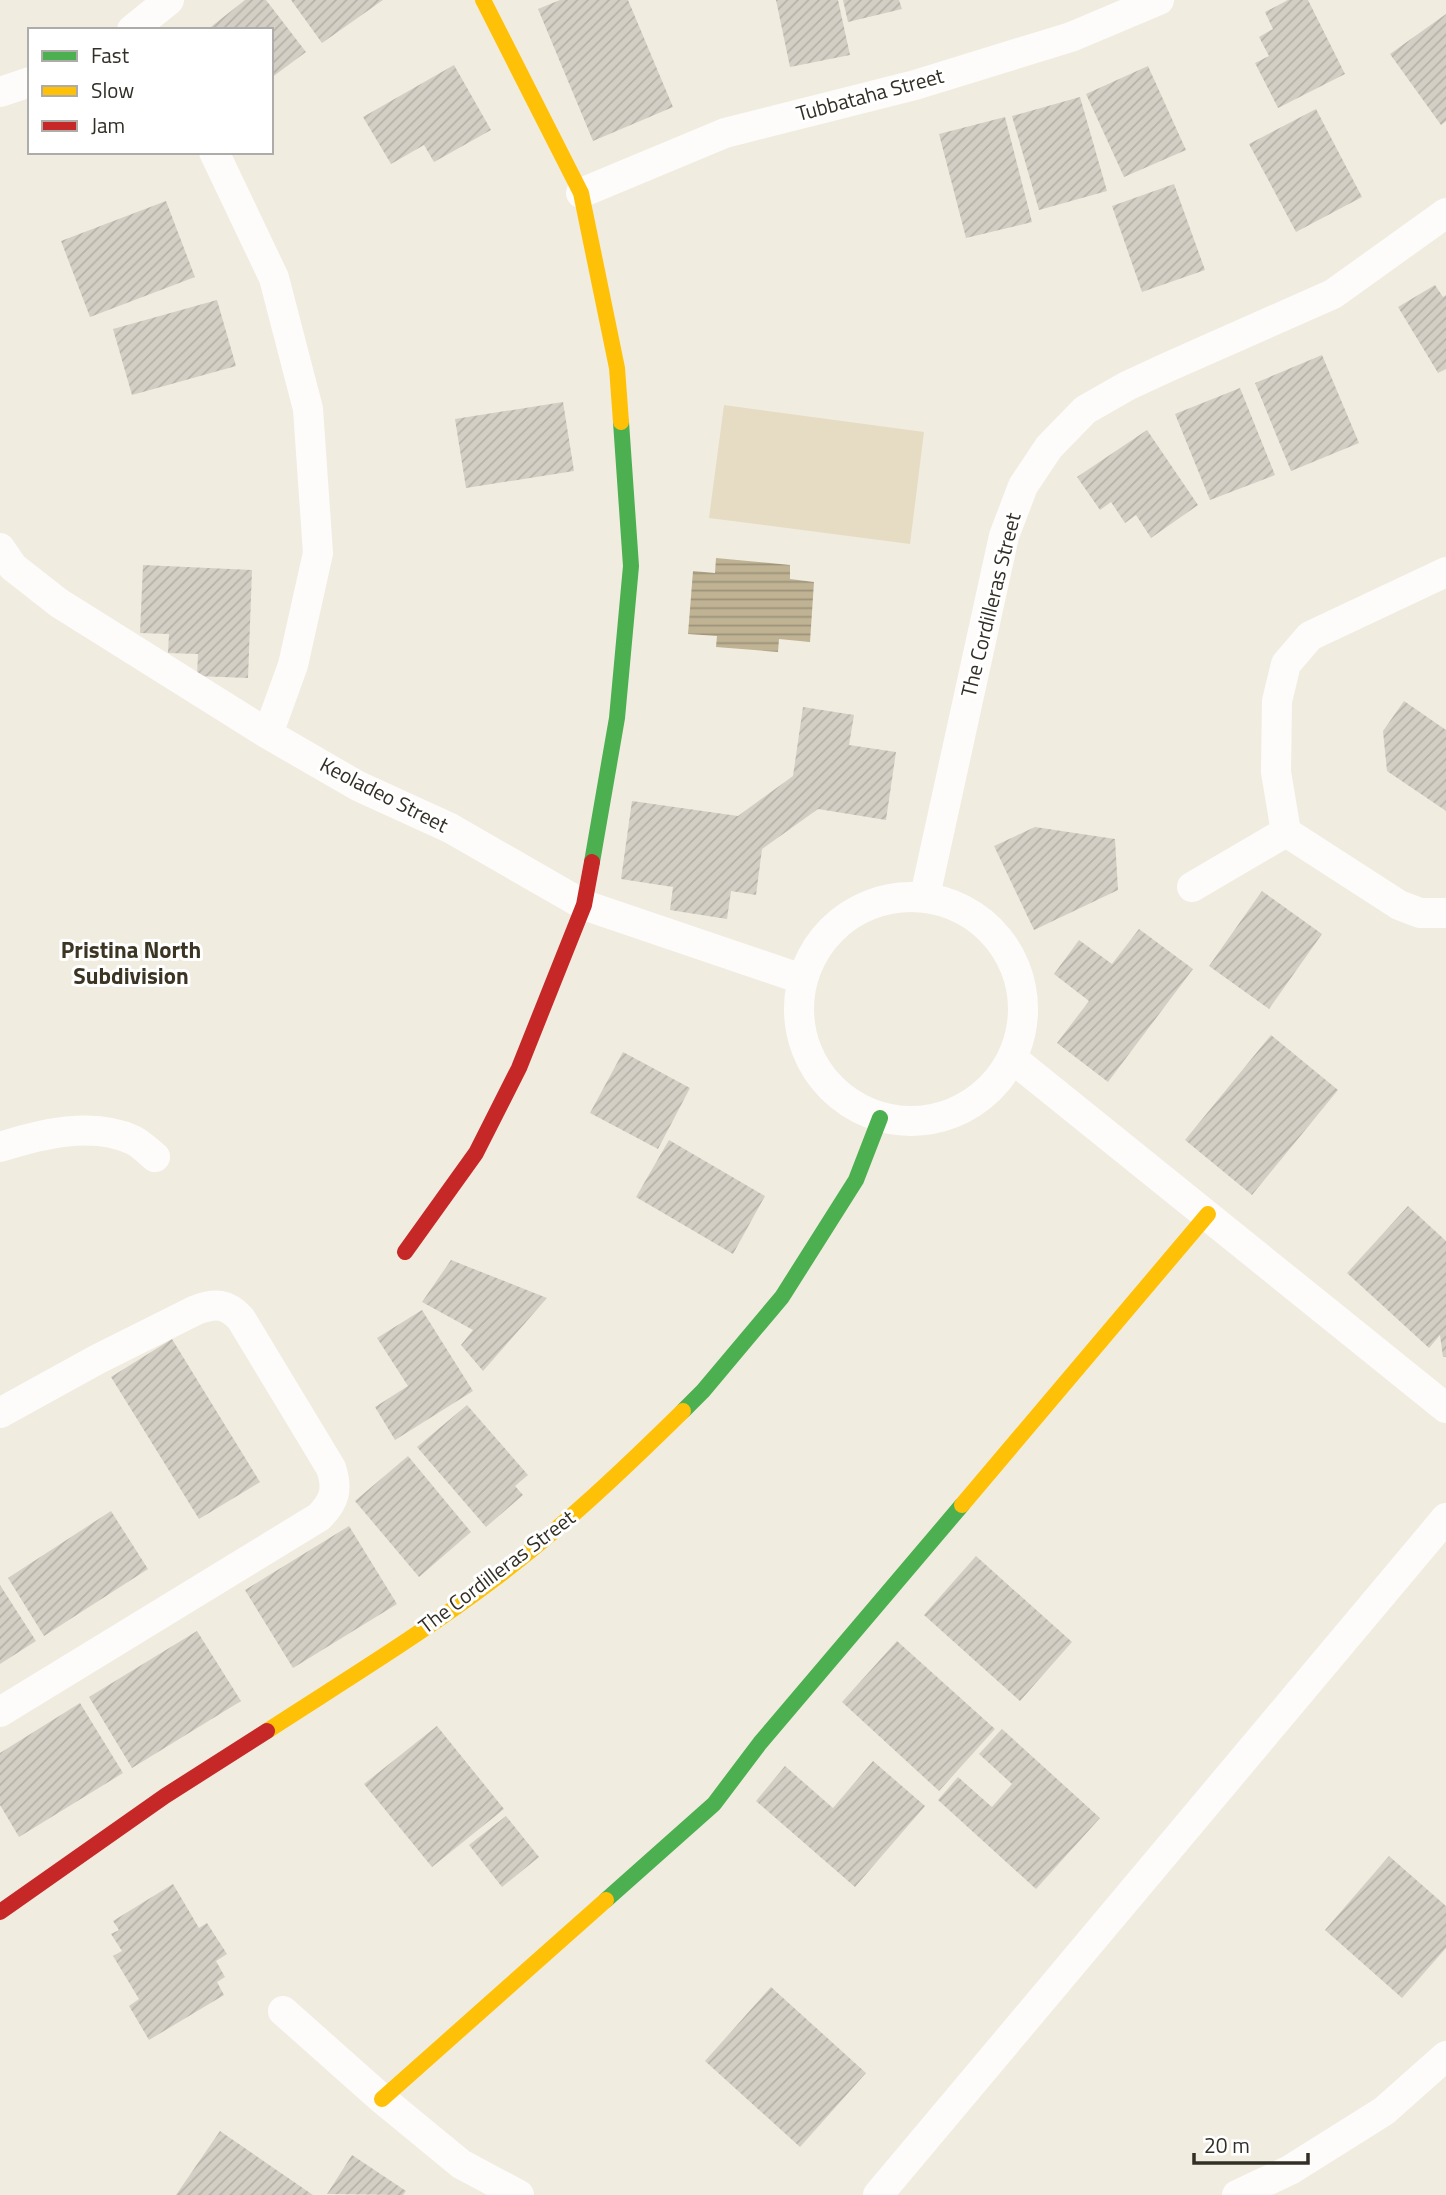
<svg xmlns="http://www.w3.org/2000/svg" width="1446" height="2195" viewBox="0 0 1446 2195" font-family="'Titillium Web',sans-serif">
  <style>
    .park { fill: #e5dcc3 }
    .water { fill: url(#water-rules) }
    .building { fill: url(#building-hatch) }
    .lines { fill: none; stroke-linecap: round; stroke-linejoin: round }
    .street { stroke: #fdfcfa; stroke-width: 30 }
    .fast { stroke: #4caf50; stroke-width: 16 }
    .slow { stroke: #ffc107; stroke-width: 16 }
    .jam { stroke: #c62828; stroke-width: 16 }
    .labels { text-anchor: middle; stroke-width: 6; stroke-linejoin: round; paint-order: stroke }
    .street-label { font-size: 21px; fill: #322f26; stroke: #fff }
    .neighbourhood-label { font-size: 23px; font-weight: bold; fill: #3c3523; stroke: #fff }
  </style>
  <defs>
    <pattern id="water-rules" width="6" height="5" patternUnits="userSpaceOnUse" patternTransform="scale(1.75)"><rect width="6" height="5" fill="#bfb394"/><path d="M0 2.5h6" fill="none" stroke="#9c9279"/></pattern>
    <pattern id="building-hatch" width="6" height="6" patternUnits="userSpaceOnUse" patternTransform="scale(1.75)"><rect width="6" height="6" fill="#d3cfc5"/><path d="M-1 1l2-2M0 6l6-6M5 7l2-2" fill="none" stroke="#b6b2a9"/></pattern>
  </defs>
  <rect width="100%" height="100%" fill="#f1ece0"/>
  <path class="park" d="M724,405L924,432L910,544L709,518Z"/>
  <path class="water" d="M716,558L790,565V579L814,582L810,642L779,639L778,652L716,647L717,636L688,634L693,571L715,573Z"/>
  <path class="building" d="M245,0H266L306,52L271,78V30H207Z
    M291,0H383L322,43Z
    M560,0H628L673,107L593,141L538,9Z
    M776,0H838L850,55L790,67Z
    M843,0H899L902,9L848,22Z
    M1288,0H1308L1345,74L1278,108L1255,63L1269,56L1259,37L1273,29L1265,12Z
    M1446,14V121L1441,125L1390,54Z
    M454,65L491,130L434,162L424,145L391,164L363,117Z
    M1148,66L1186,150L1124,177L1086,94Z
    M1080,97L1107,191L1039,210L1012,116Z
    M1316,109L1362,197L1296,232L1249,144Z
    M1005,117L1032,222L966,238L939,134Z
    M1174,184L1205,270L1142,292L1112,206Z
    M166,201L195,277L90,317L61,241Z
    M1435,285L1443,297L1446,295V369L1438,373L1398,307Z
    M217,300L236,366L132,395L113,329Z
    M1322,355L1359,443L1291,471L1255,383Z
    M1240,388L1275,475L1210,500L1175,414Z
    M563,402L574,471L466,488L455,419Z
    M1147,430L1198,505L1151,538L1136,515L1125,523L1111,502L1100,510L1077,477Z
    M143,565L252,570L248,678L197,676L198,654L168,653L169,634L140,633Z
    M1404,701L1446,730V811L1387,771L1383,731Z
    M803,707L854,715L849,745L896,752L886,820L818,809L762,849L756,895L731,891L727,919L670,910L673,887L621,879L632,801L738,816L793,776Z
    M1035,827L1115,839L1118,890L1034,930L994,846Z
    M1262,891L1322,934L1269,1009L1209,966Z
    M1139,929L1193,969L1108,1082L1057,1043L1089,1001L1054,974L1079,940L1112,964Z
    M1271,1035L1338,1090L1252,1195L1185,1140Z
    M623,1052L690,1088L658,1149L590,1113Z
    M669,1140L765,1196L733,1254L636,1197Z
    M1408,1206L1446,1241V1357H1443L1440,1335L1429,1348L1347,1273Z
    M451,1260L547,1298L483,1371L461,1345L473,1330L422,1302Z
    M422,1310L473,1391L395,1440L375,1407L408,1386L377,1338Z
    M172,1339L260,1482L199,1519L111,1377Z
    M467,1405L528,1475L515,1486L523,1495L486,1527L417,1447Z
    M408,1456L471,1532L419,1577L355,1501Z
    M111,1511L148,1569L44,1636L8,1578Z
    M349,1526L397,1604L293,1668L245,1590Z
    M976,1556L1072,1642L1020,1701L924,1615Z
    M0,1585L36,1641L0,1664Z
    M197,1631L241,1701L132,1768L89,1697Z
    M897,1641L995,1729L939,1791L842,1702Z
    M80,1703L123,1773L19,1837L0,1805V1753Z
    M437,1726L504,1809L432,1867L364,1784Z
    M1002,1729L1100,1818L1036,1889L938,1800L958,1777L992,1807L1012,1784L979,1754Z
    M873,1761L925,1806L855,1887L756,1801L785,1766L833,1808Z
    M506,1816L539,1857L502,1887L469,1845Z
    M1389,1856L1446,1906V1948L1402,1998L1325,1930Z
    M173,1884L199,1928L207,1923L227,1954L216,1961L225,1977L217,1982L224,1995L149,2040L129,2006L139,1999L113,1956L122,1951L111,1934L119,1930L113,1921Z
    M771,1987L866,2073L800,2147L705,2061Z
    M220,2131L313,2195H176Z
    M352,2155L406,2191L403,2195L327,2194Z"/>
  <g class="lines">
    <path class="street" d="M132,30L169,0
      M0,92L30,82
      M214,152L274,278L308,409L318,553L293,665L268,734
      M581,193L725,133L915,85L1071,37L1159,0
      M0,548L13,567L59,603L268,734L358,786L450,828L584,905L802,979
      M1446,572L1310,636L1286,664L1277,701L1276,772L1286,832L1399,905L1420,913H1446
      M1192,887L1286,832
      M925,896L1004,536L1023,486L1049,447L1085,410L1127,386L1168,367L1333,294L1446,213
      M799 1009a112 112 0 1 1 224 0a112 112 0 1 1-224 0Z
      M1013,1059L1446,1408
      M0,1147C41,1134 93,1121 133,1140C141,1144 148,1151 155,1157
      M0,1413L98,1359L196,1310C215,1303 227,1303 241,1319L331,1468C338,1489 335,1501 319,1517L0,1712
      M283,2011L382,2099L461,2164L519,2195
      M878,2195L1446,1518
      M1237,2195L1290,2170L1384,2111L1446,2056"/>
    <path class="fast" d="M592,862L617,718L631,566L621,422
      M683,1411L703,1391L782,1297L856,1180L880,1118
      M606,1900L714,1804L760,1743L962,1505"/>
    <path class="slow" d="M483,0L581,193L617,368L621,422
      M962,1505L1208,1214
      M267,1731C344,1681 423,1633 497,1577C563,1527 624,1469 683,1411
      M382,2099L606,1900"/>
    <path class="jam" d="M405,1252L476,1153L519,1068L584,905L592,862
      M0,1912L165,1796L267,1731"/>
  </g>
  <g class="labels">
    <g class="street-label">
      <text transform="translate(870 95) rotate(-15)" y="7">Tubbataha Street</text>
      <text transform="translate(991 605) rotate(-76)" y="7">The Cordilleras Street</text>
      <text transform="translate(384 795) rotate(27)" y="7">Keoladeo Street</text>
      <text transform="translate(497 1572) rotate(-37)" y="7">The Cordilleras Street</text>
    </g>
    <g class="neighbourhood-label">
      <text x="131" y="958">Pristina North<tspan x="131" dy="26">Subdivision</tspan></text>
    </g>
  </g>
  <rect x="28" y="28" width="245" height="126" fill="#ffffff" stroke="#adaca8" stroke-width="2"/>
  <rect x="42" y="51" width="35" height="10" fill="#4caf50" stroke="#adaca8" stroke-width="2"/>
  <text x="91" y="63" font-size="21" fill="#322f26">Fast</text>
  <rect x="42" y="86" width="35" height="10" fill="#ffc107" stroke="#adaca8" stroke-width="2"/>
  <text x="91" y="98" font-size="21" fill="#322f26">Slow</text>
  <rect x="42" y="121" width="35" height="10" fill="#c62828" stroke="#adaca8" stroke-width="2"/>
  <text x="91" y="133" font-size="21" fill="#322f26">Jam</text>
  <path d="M1194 2153v10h114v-10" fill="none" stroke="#322f26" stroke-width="3.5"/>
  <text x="1204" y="2153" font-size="21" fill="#322f26" stroke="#ffffff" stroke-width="5" paint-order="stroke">20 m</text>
</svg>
